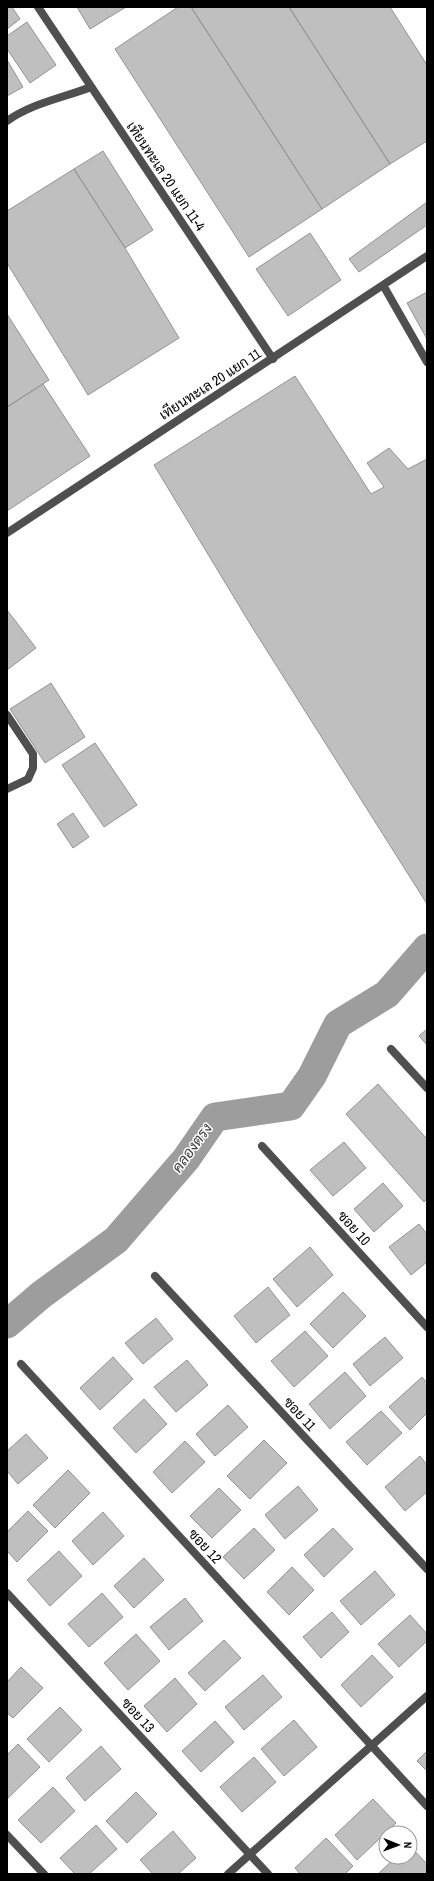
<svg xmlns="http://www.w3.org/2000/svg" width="434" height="1881" viewBox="0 0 434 1881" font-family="'Archivo Narrow',Sarabun,sans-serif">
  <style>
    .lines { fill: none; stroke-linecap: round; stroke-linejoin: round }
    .canal { stroke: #9d9d9d; stroke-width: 29 }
    .building { fill: #bfbfbf; stroke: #939393 }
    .lane { stroke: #4f4f4f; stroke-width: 8 }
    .street { stroke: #4f4f4f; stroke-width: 8 }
    .labels { text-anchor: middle; stroke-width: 3; stroke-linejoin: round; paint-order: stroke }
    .street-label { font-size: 14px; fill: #000; stroke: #fff }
    .water-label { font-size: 15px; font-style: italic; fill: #3e3e3e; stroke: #fff }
  </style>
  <rect width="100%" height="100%" fill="#fff"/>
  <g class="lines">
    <path class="canal" d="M7,1324L41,1295L116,1240L186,1159L215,1117L291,1106L312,1076L338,1024L387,994L427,948"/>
  </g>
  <path class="building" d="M7,7H12L20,19L7,29Z
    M77,7H126L90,29Z
    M178,7H191L322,209L249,257L115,49Z
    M191,7H289L390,164L322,209Z
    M289,7H390L427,65V141L390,164Z
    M27,22L56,65L30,83L7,49V36Z
    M7,60L23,87L7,96Z
    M103,151L153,230L125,248L74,169Z
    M74,169L125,248L179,338L88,395L7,263V211Z
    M427,202V225L359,272L349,259Z
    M310,233L341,280L288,316L256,269Z
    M427,292V339L407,303Z
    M7,314L49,380L7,407Z
    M295,376L371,494L384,487L367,463L389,448L408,469L427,459V904L252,627L154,465Z
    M43,384L90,456L7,511V407Z
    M7,610L36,648L7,670Z
    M51,683L85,737L45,763L10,709Z
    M95,743L137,805L104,827L62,765Z
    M73,813L89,837L73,848L57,824Z
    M427,1029V1045L419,1036Z
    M378,1084L427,1139V1199L424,1202L346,1114Z
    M344,1142L366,1168L333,1196L310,1170Z
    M383,1183L403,1206L374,1232L354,1209Z
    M419,1224L427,1234V1262L411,1275L389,1247Z
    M310,1247L333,1275L297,1307L273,1279Z
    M268,1287L290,1315L256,1343L234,1316Z
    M343,1292L366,1316L333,1348L310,1324Z
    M156,1318L173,1339L143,1364L125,1343Z
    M305,1331L328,1356L294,1387L271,1361Z
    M385,1337L403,1358L370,1386L353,1364Z
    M113,1357L133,1379L100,1410L80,1388Z
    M187,1360L208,1385L176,1412L154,1387Z
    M345,1372L366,1396L330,1429L309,1404Z
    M422,1377L427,1383V1413L410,1430L389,1407Z
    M144,1399L167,1424L136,1453L113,1428Z
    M228,1405L248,1427L215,1456L196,1434Z
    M381,1411L402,1433L367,1465L346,1442Z
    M26,1434L48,1458L18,1484L7,1471V1451Z
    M264,1440L287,1463L250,1499L227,1476Z
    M185,1441L205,1462L172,1493L153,1472Z
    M420,1456L427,1465V1492L405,1511L385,1487Z
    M68,1470L90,1493L55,1528L33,1505Z
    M298,1486L318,1510L285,1539L265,1515Z
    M219,1488L241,1510L212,1538L190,1516Z
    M28,1511L48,1531L17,1562L7,1551V1532Z
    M103,1512L124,1536L93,1565L72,1541Z
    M254,1528L275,1550L244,1579L223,1557Z
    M333,1528L353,1549L324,1577L304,1555Z
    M59,1551L82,1576L50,1606L27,1580Z
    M144,1558L164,1580L134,1608L114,1586Z
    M292,1567L314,1590L289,1615L267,1592Z
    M375,1571L395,1595L361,1625L340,1601Z
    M102,1593L123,1617L89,1647L68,1624Z
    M185,1598L203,1621L169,1650L150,1627Z
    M332,1612L349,1632L321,1658L303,1637Z
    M410,1615L427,1634V1641L399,1667L378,1644Z
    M136,1634L160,1661L128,1690L104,1663Z
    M224,1640L241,1658L205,1691L188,1673Z
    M372,1655L393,1677L361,1707L341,1685Z
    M21,1667L43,1688L13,1718L7,1713V1682Z
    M263,1675L282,1697L244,1730L225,1707Z
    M175,1678L197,1704L167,1732L144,1706Z
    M60,1707L82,1730L49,1762L27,1739Z
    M294,1720L317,1747L284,1776L261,1749Z
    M215,1721L234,1742L201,1772L182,1751Z
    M18,1744L40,1767L7,1799V1755Z
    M101,1746L121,1769L85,1801L66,1778Z
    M427,1751V1771L417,1761Z
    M254,1757L276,1782L242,1812L220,1787Z
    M53,1787L75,1811L41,1843L18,1820Z
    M136,1792L157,1814L127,1843L106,1821Z
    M373,1799L396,1823L357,1860L335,1835Z
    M96,1825L117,1849L89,1874H75L60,1858Z
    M173,1831L196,1858L178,1874H153L140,1860Z
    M326,1838L353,1866L345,1874H300L295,1868Z
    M410,1846L427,1864V1874H378L396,1857H410Z"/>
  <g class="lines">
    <path class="lane" d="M38,7L273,359
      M7,121C32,103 63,98 91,87"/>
    <path class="street" d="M383,285L427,362
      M7,533L427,256
      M7,715L33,754V768L28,779L7,789
      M391,1049L427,1088
      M262,1146L427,1327
      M155,1276L427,1569
      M21,1364L427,1806
      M7,1593L268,1874
      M7,1835L44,1874
      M228,1874L427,1696"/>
  </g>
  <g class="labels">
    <g class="street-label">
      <text transform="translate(166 176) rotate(56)" y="5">เทียนทะเล 20 แยก 11-4</text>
      <text transform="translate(210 384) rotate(-33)" y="5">เทียนทะเล 20 แยก 11</text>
      <text transform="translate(354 1228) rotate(48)" y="5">ซอย 10</text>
      <text transform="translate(300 1414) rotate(47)" y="5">ซอย 11</text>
      <text transform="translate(205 1546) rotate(47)" y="5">ซอย 12</text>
      <text transform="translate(138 1715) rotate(47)" y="5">ซอย 13</text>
    </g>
    <g class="water-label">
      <text transform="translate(192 1148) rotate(-54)" y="5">คลองตรง</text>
    </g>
  </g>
  <rect width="434" height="1881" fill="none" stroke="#000000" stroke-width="16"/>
  <g transform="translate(398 1845) rotate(91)"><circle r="19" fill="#ffffff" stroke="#999999"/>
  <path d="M0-3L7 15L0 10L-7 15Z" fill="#000000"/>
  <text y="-6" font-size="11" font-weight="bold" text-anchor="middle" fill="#000000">N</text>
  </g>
</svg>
